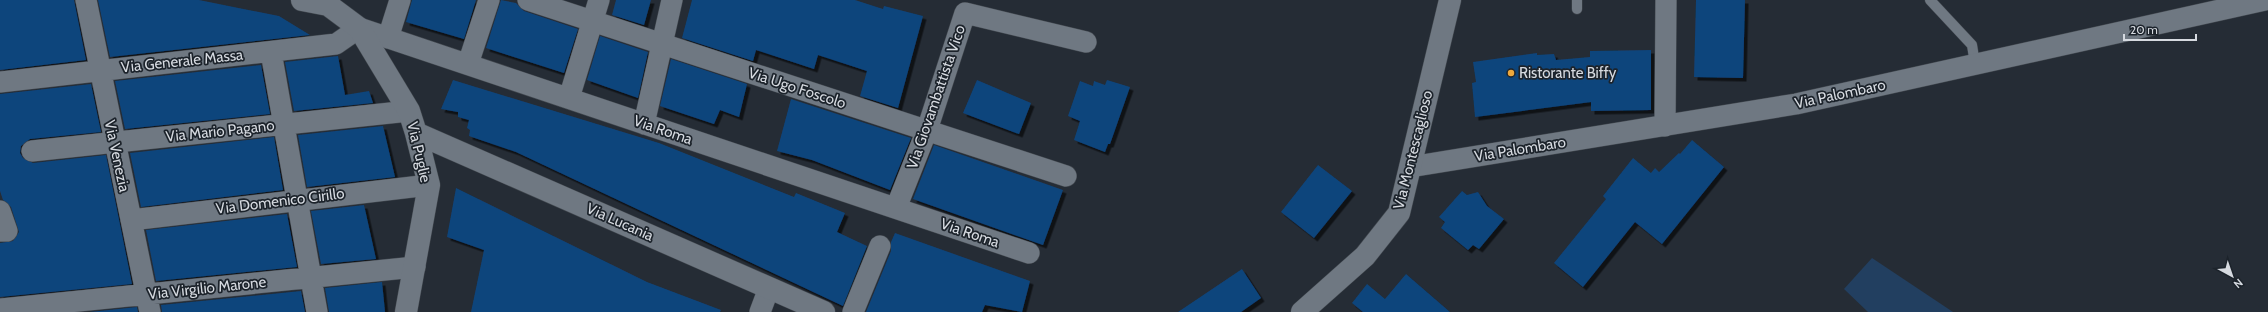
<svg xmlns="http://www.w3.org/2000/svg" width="2268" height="312" viewBox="0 0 2268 312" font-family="Cabin,sans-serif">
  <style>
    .green { fill: #223f60 }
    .building { fill: #0f447b; filter: url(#shadow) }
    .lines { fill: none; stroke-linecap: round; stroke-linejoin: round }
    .service-casing { stroke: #42484f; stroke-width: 11 }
    .minor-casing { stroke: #42484f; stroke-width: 22 }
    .tertiary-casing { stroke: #42484f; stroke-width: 23 }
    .service { stroke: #6f7882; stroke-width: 10 }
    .minor { stroke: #6f7882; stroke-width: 21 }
    .tertiary { stroke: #6f7882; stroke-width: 22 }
    .poi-dot { fill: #eea83c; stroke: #1c232b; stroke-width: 1.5 }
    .labels { text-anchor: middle; stroke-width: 3.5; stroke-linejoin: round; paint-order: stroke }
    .street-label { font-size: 15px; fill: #d6dae0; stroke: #1c232b }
    .poi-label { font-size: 15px; fill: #d6dae0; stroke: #1c232b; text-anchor: start }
  </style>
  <defs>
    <filter id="shadow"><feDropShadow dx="3.5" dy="3.5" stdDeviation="0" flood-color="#0009"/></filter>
  </defs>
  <rect width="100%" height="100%" fill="#252c35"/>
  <path class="green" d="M1872,258L1953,312H1868L1844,289Z"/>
  <path class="building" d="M0,0H74L86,60L0,70Z
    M98,0H199L279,16L310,35L110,57Z
    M412,0H476L464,39L406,22Z
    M501,0L516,3L524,11L578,29L564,73L486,48Z
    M616,0H651L644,25L612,15Z
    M692,0H855L883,9L884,6L923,16L898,108L860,96L867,71L818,55L814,69L756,50L753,61L682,38Z
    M1696,0H1745L1743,78L1694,77Z
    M600,36L648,52L638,98L587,80Z
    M1651,50V110L1591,111V102L1475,117L1472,83L1476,82L1473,62L1537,53V55L1554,54L1556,60L1590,57V51Z
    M338,56L345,95L369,91L373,103L294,111L285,62Z
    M671,59L747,84L739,117L720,110L714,124L660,106Z
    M261,65L270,114L125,129L115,81Z
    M453,80L659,143L794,197L796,193L845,213L837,232L867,246L843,306L516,152L469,136L470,130L467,128L469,120L458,117V112L441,109Z
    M977,80L1031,103L1019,134L963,113Z
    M1107,80L1130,87L1110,144H1108L1105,152L1074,140L1080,121L1068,116L1080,81L1093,86L1094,81L1105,85Z
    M91,84L101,132L30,139L21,146L20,153L23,158L33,163L106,155L132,284L0,297V243L13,241L19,232L11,207L3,200L0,191V94Z
    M791,99L911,138L890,190L812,160L777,151Z
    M383,126L395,177L307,187L298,135Z
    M274,137L283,190L141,207L130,153Z
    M1692,140L1724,167L1662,244L1635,222L1583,287L1554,263L1606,199L1603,196L1633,158L1651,173L1655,168L1659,172L1679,153L1680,154Z
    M934,145L1063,190L1043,245L913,199Z
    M1318,165L1352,191L1314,238L1281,212Z
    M456,188L647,282L721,310L720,312H471L484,250L447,237Z
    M1462,191L1467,195L1478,192L1487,206L1504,219L1479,249L1473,245L1468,250L1441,228L1445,222L1439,217Z
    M364,205L376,259L321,264L311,211Z
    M287,214L297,267L156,281L146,230Z
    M895,233L1030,281L1022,312L985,305L982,312H866L891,251V242Z
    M1242,269L1261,298L1241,312H1178Z
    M1406,274L1450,312H1363L1352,303L1367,284L1385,299Z
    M382,282L385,312H329L325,288Z
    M301,291L305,312H162L161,305Z
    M137,307L138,312H90Z"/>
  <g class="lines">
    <g class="service-casing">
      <path id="service" d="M1930,0L1972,45L1975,64
        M1577,9V0"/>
    </g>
    <g class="minor-casing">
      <path id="minor" d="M86,0L150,312
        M528,0L1066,176
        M388,38L400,0
        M271,52L317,312
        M468,64L489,0
        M0,82L336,44L359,28L1029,253
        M569,98L599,0
        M644,124L672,0
        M1665,126L1666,0
        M32,151L409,111
        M1410,167L1796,104L2265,0
        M896,208L927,130L965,13L1086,42
        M0,211L7,231H0
        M131,220L429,185
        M0,309L415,267
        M760,312L769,288
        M853,312L880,246"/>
    </g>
    <g class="tertiary-casing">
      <path id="tertiary" d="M302,0L328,5L359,28L409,111L416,133L429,185L406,312
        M416,133L824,312
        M1302,312L1365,256L1399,213L1450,0"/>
    </g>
    <use href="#service" class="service"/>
    <use href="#minor" class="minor"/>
    <use href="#tertiary" class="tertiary"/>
  </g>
  <circle class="poi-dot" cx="1511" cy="73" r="4"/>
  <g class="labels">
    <g class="street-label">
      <text transform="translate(182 61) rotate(-6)" y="5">Via Generale Massa</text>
      <text transform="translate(797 88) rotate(18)" y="5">Via Ugo Foscolo</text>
      <text transform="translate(1840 94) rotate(-12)" y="5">Via Palombaro</text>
      <text transform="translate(936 97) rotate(-71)" y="5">Via Giovambattista Vico</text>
      <text transform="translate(663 130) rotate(19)" y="5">Via Roma</text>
      <text transform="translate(220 131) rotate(-6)" y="5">Via Mario Pagano</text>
      <text transform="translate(1520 149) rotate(-9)" y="5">Via Palombaro</text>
      <text transform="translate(1413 150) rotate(-76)" y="5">Via Montescaglioso</text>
      <text transform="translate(419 152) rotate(77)" y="5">Via Puglie</text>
      <text transform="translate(117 156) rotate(78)" y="5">Via Venezia</text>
      <text transform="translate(280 201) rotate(-7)" y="5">Via Domenico Cirillo</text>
      <text transform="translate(620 222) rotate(24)" y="5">Via Lucania</text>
      <text transform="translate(970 233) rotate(19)" y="5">Via Roma</text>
      <text transform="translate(207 288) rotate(-6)" y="5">Via Virgilio Marone</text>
    </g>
    <g class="poi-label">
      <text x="1519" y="78">Ristorante Biffy</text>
    </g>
  </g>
  <g transform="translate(2232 276) rotate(140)" stroke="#1c232b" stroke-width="3" paint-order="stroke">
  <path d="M0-3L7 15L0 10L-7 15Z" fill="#d6dae0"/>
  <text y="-6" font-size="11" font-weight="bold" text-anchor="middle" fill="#d6dae0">N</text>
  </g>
  <path d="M2124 34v6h72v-6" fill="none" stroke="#d6dae0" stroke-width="2"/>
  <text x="2130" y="34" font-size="12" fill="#d6dae0" stroke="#1c232b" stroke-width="3" paint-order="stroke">20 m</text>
</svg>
